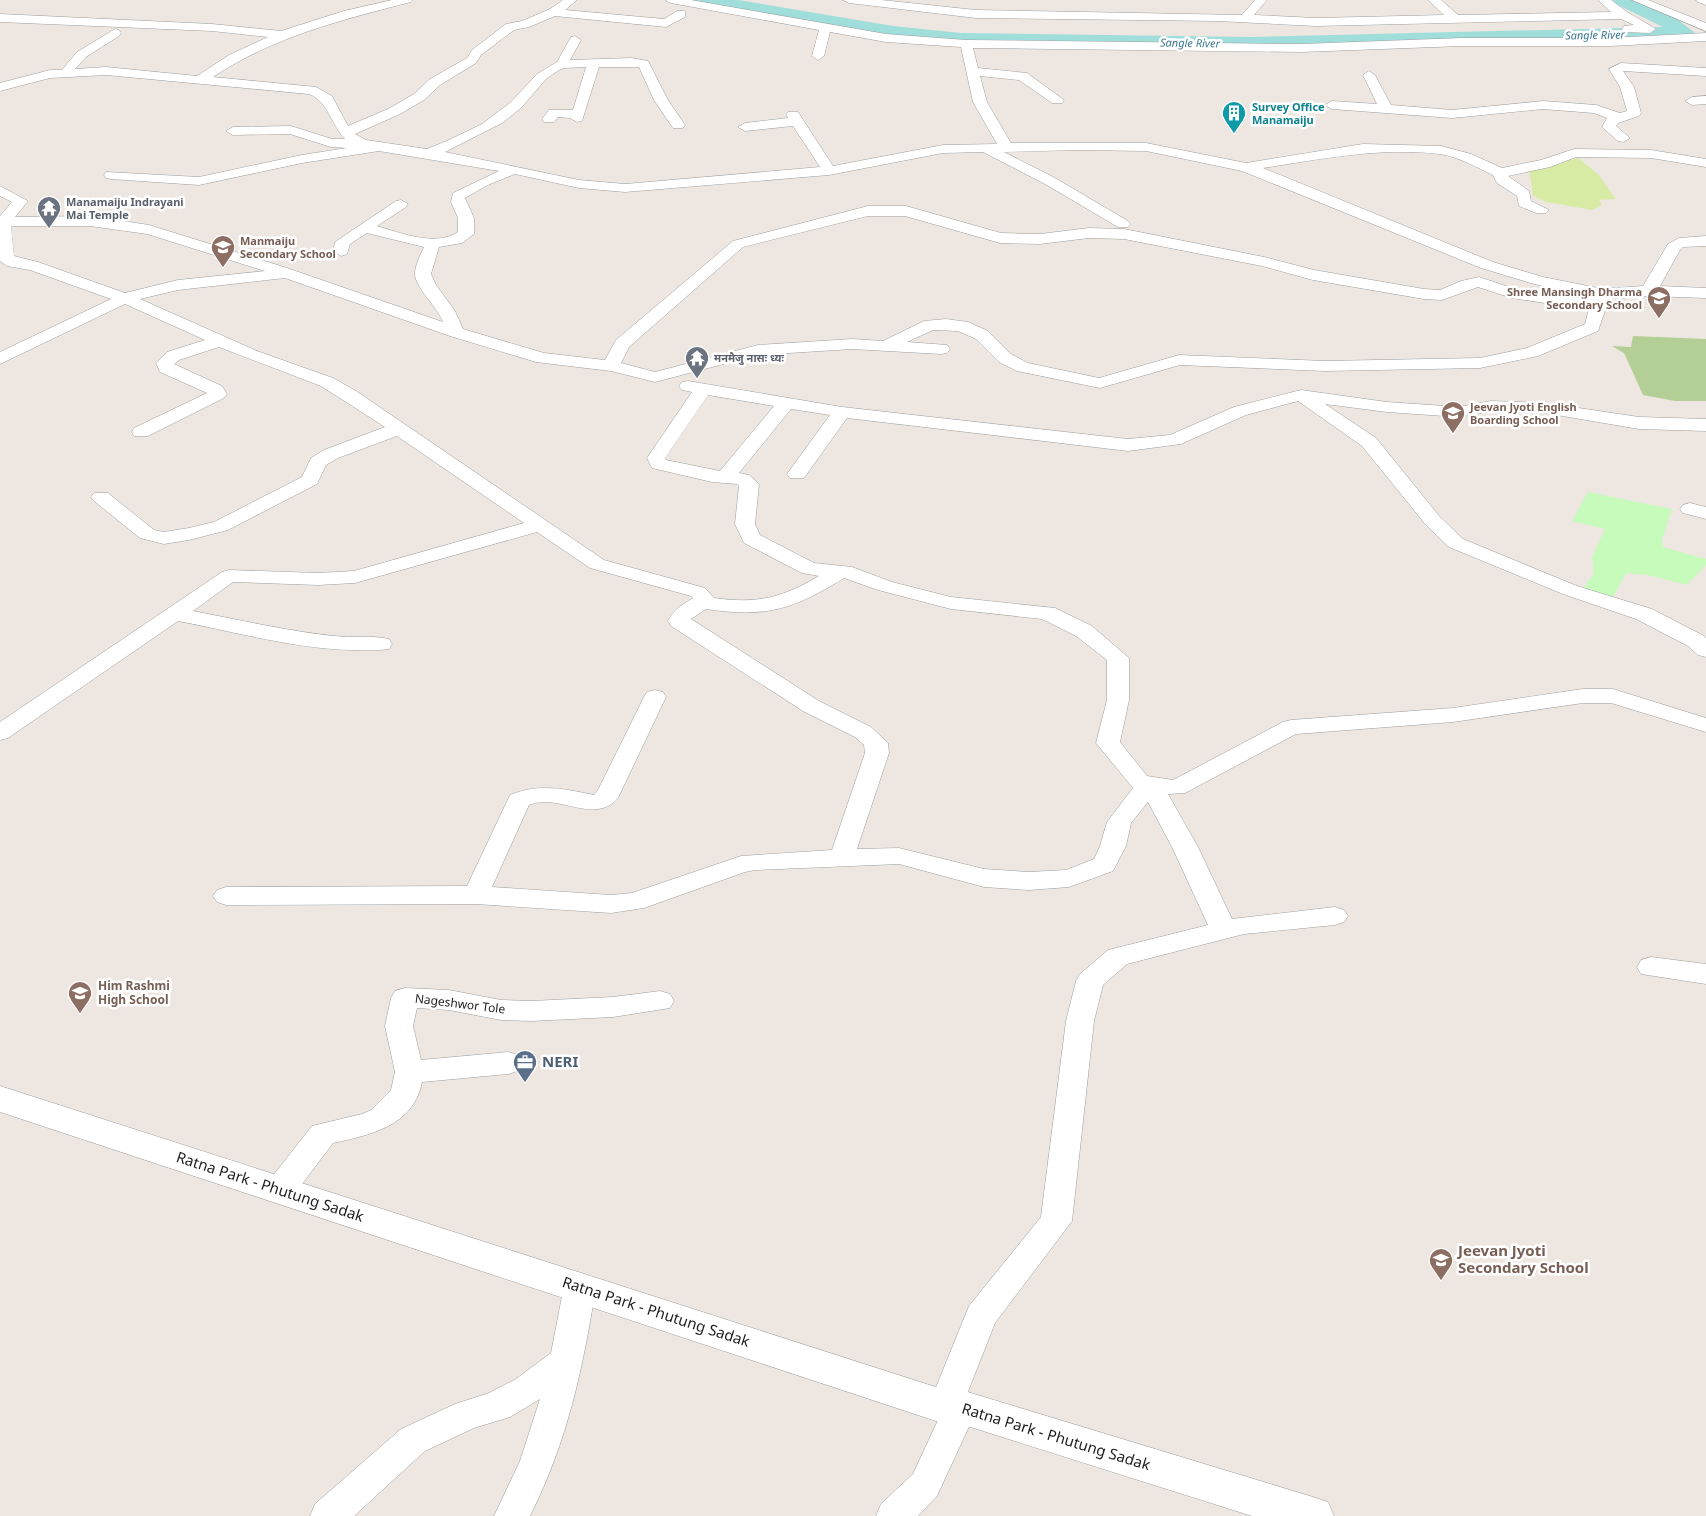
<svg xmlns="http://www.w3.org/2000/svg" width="1706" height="1516" viewBox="0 0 1706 1516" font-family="'Noto Sans','Noto Sans Devanagari',sans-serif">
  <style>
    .grass { fill: #d8eba5 }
    .forest { fill: #b4cf95 }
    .park { fill: #c6fbbc }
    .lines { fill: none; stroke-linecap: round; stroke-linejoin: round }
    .river { fill: #a0dedc; fill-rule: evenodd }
    .minor-casing { stroke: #9d9d9d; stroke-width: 1 }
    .tertiary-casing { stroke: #9d9d9d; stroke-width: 1 }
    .minor { fill: #fff; fill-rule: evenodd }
    .tertiary { fill: #fff; fill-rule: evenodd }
    .labels { text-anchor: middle; stroke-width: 5; stroke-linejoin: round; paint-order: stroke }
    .far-water-label { font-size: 11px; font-style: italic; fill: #3b7a8f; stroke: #fff }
    .far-culture-label { font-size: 11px; font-weight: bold; fill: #0d838f; stroke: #fff; text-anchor: start }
    .far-worship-label { font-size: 11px; font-weight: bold; fill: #5b616d; stroke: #fff; text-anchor: start }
    .far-education-label { font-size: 11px; font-weight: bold; fill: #785e54; stroke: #fff; text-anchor: start }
    .education-label { font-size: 12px; font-weight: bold; fill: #785e54; stroke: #fff; text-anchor: start }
    .street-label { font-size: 12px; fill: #1c1c1c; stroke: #fff }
    .near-service-label { font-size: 15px; font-weight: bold; fill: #4e5e75; stroke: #fff; text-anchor: start }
    .near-street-label { font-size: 15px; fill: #1c1c1c; stroke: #fff }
    .near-education-label { font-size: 15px; font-weight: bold; fill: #785e54; stroke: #fff; text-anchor: start }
  </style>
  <rect width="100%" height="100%" fill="#eee7e1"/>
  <path class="grass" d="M1578,158L1598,174L1616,199L1599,200L1602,205L1592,210L1546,202L1533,196L1529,170Z"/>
  <path class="forest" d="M1633,336L1706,339V401H1675L1643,395L1624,353L1612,346L1631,347Z"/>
  <path class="park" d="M1588,492L1672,509L1662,540L1663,547L1706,559V565L1687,585L1648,575L1626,573L1611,601L1580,593L1594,573L1592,557L1605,529L1572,521Z"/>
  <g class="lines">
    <path class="river" d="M691,0H738L893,26L961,33L1253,37L1663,27L1616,4L1613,0H1640L1672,15L1695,33L1691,37L1684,39L1253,49L961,45L893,38L701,6L694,4Z"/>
    <g class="minor-casing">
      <path id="minor" d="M392,0H413L411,2C341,20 273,37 213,77L316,87L332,96L348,126L390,108L414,94L430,79L467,58L472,50L506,24L522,21L550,9L563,0H577L565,10L664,19L677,11H685V17L666,27L555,16L529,27L514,30L481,55L476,63L440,85L424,100L400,114L355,134L366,140L427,149L449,140L482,124L511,102L537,74L557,62L571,37L575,36L581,40L570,60L631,58L648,61L668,100L685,125L683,128H673L654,100L639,67H599L582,121L577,122L570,118L558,117L554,122H544L542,119L549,110H573L586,67L564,68L559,70L546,79L521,108L502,123L445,152L579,180L625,184L820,167L793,126L745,131L738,127L745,123L788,118L786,115L788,112H798L833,166L943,145L997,144L973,102L961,47L886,42L830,32L824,56L818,60L812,56L819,30L671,3L665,0H691L886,34L966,40L1301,44L1462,38H1610L1706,33V41L1610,46H1462L1301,52L973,48L978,68L1027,73L1064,100L1062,103H1052L1019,80L980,76L987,102L1011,143H1146L1246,163L1363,144L1441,146L1471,154L1502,168L1541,160L1574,149L1651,150L1706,159V167L1651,158L1576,157L1550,167L1508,176L1529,191L1531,201L1549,210L1546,213H1536L1519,206L1517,196L1497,183L1493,175C1476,167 1459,157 1440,154C1380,147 1321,159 1263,168L1493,262L1543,277L1603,289L1643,286L1668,244L1679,238L1706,236V246L1683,247L1680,250L1660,286L1706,288V298L1649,296L1609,299L1598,331L1538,356L1480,368L1325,371L1180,365L1100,388L1017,371L999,362L976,339L958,331L933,330L907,342L947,345L950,349L947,353L941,354L852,349L758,355L655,382L611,371L536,362L450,336L285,278L178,290L140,299L257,351L333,378L356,391L604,560L705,588L714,598C757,604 782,598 819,576L802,573L744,543L735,524L739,486L737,484L712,482L652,468L647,458L692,392L682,390L679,386L682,382L688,381L842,407L1128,439L1170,435L1234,407L1301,390L1387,402L1459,407L1491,401L1545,403L1639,417L1706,419V431L1639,429L1545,413L1491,411L1459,417L1387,412L1325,404L1376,438L1440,517L1463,539L1577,586L1652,609L1704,636L1706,638V657L1698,655L1688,646L1636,619L1563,594L1449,547L1426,525L1362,446L1298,401L1246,415L1181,444L1128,451L847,418L804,478H790L787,474L830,415L791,409L739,473L749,475L759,484L755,524L760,535L814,563L852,567L892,582L951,597L1055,608L1092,626L1129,658V700L1120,742L1147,776L1173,780L1283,722L1291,720L1453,708L1583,689H1613L1706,718V732L1611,703H1583L1453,722L1296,734L1185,793L1168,794L1198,847L1232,919L1335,907L1344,910L1348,916L1344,922L1335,925L1244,934L1127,964L1103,985L1094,1021L1072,1221L995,1323L967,1394L973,1396L978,1407L937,1496L918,1516H876L881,1504L913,1474L938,1420L933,1418L928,1407L969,1306L1041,1217L1066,1021L1076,981L1080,974L1108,950L1208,925L1172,847L1148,802L1131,823L1126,846L1113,871L1069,887L1029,890L984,887L899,864L755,870L745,872L644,908L611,913L476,904L226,905L217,902L213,896L217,890L226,887L467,886L510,795C539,783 565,789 594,795L598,790L644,697L647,692L655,690L663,692L666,697L618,798C594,826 558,792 529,805L492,887L611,895L632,893L741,856L832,850L865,753L864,745L855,737L803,711L671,626L668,621C674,609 682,605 693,598L691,596L590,568L537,532L355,583L318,585L233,582L193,611C240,620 287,631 334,636C352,638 371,635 389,639L392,644L389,649C377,651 366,650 354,650C295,649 236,632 178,621L8,738L0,740V722L222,572L229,570L318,573L354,571L524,523L397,436L338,458L326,465L317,484L228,530L189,540L164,544L140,538L94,501L91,497L94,493H108L154,530L164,532L189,528L214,522L302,477L311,458L324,450L385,427L321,386L219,347L179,360L174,364L222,386L227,394L224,398L148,436H134L132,432L134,428L207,393L160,372L156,363L167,352L205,340L125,304L0,364V352L111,299L30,270L7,266L0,261V216L12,202L0,196V186L28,201L15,217L90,216L149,225L287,268L443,322C438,308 415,287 415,274C415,265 421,254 424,247L367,233L350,244L347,254L341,256L333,251L335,242L396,201L401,200L408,204L406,207L377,226C401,233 435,247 458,232V218L451,202L453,193L499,171L379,151L302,163L199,185L111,179L106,178L104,175L106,172L199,177L302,155L347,148L331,147L290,134L233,135L226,131L233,127L291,126L332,139H345C332,126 328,101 309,94L106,75L50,78L0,91V83L50,70H62L77,52L115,29L119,30L121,33L119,36L86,57L75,69L106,67L197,76L229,55L268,37L212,31L0,22V14L212,24L281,31L344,11ZM1079,150L1146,151L1242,171L1481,268L1534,284L1578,294L1564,296L1515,289L1479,277L1461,281L1440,290L1424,289L1314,270L1264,257L1124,229L1089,228L1040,234L1001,233L906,206H868L733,241L616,340L605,360L544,353L463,329L455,311L436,285L431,274L439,247L462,243L474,234V218L465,198L488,185L515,174L579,188L625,192L829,175L943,153L983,152L1045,184L1118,227H1128L1131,224L1128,221L1055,178L1004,152ZM868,216H905L1000,243L1040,244L1089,238L1124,239L1262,266L1313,280L1424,299L1442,300L1478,287L1512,298L1564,306L1591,301L1585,324L1527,348L1480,358L1325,361L1179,355L1099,378L1028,363L1011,354L988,331L968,322L946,319L924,321L883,341L852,339L758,345L655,372L621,363L629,347L743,247ZM11,226H90L147,234L265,271L178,280L125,293L38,262L14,256ZM708,395L774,406L720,471L666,460L665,458ZM844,578L878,590L951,609L1042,619L1076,636L1107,660V700L1096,743L1133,788L1107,822L1100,846L1094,859L1066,870L1029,872L984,869L899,848L857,849L889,753L888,743L871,727L819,701L691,619L706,609C765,618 793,610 844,578Z
        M843,0H881L976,10L1242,15L1255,0H1267L1254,15L1316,18L1444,15L1428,0H1441L1458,15L1611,12L1598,0H1611L1627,12L1656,29L1650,33L1624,32L1622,29L1624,26L1634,25L1621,19L1316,26L1218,21L976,18L849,3Z
        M1632,0H1648L1706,23V31Z
        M1696,0H1706V5L1698,2Z
        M1621,63L1706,68V76L1623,71L1634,87L1641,113L1639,116L1618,123L1616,126L1630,138L1623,142L1618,141L1602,127L1607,118L1594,113L1543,109L1452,118L1332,109L1325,105L1332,101L1377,104L1363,75L1369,71L1375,75L1391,105L1452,110L1543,101L1596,105L1620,113L1627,111L1620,87L1609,69Z
        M1706,96V104L1692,105L1685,101L1692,97Z
        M1690,503L1706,507V519L1683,513L1680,509L1683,505Z
        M1651,957L1706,964V984L1641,974L1637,967L1641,960Z
        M405,988L449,990L501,1000L531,1001L613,997L660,991L670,994L674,1001L670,1008L613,1017L531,1021L501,1020L449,1010L417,1008L413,1026L421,1060L508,1052L518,1055L522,1063L518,1071L508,1074L422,1082C414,1126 370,1135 333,1143L290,1200L279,1203L268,1200L264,1191L268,1182L312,1126L362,1114L371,1110L391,1090L395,1072L385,1026L391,998L395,991Z
        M580,1273L591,1277L596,1286C583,1368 568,1440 530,1516H494L520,1461L540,1399L510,1417L474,1428L425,1451L354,1516H310L315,1504L401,1429L455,1404L489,1393L516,1379L551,1353L564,1286L569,1277Z"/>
    </g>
    <g class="tertiary-casing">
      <path id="tertiary" d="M0,1086L945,1390H961L1313,1497L1328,1502L1334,1516H1252L961,1424H945L0,1112Z"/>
    </g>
    <use href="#minor" class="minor"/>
    <use href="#tertiary" class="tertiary"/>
  </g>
  <defs>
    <g id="building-pin" transform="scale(1.25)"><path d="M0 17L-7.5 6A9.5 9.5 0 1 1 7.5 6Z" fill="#0f9aa8" stroke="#fff"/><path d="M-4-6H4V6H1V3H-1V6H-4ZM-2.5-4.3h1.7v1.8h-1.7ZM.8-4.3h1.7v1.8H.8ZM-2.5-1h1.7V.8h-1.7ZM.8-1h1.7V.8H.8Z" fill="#fff"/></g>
    <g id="temple-pin" transform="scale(1.25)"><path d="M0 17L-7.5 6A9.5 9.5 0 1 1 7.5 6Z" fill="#6b7280" stroke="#fff"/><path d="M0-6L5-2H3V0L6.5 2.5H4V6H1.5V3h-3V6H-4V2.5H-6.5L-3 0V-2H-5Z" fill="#fff"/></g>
    <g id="school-pin" transform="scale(1.25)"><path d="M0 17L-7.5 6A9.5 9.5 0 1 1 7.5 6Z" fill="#8d6e63" stroke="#fff"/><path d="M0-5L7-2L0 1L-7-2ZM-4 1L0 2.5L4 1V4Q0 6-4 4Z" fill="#fff"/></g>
    <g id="office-pin" transform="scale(1.25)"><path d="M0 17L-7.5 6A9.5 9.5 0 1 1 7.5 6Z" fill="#5c6f8a" stroke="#fff"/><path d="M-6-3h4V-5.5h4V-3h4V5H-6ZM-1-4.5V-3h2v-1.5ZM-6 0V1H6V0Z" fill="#fff"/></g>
  </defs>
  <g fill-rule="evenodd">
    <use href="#building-pin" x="1234" y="113"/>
    <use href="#temple-pin" x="49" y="208"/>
    <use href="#school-pin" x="223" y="247"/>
    <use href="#school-pin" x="1659" y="298"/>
    <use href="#temple-pin" x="697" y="358"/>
    <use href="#school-pin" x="1453" y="413"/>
    <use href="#school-pin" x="80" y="993"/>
    <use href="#office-pin" x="525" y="1062"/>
    <use href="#school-pin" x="1441" y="1260"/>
  </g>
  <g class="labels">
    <g class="far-water-label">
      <text transform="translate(1595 35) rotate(-1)" y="4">Sangle River</text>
      <text transform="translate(1190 43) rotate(1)" y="4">Sangle River</text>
    </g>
    <g class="far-culture-label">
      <text x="1252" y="111">Survey Office<tspan x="1252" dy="13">Manamaiju</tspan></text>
    </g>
    <g class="far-worship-label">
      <text x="66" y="206">Manamaiju Indrayani<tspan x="66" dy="13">Mai Temple</tspan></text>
      <text x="714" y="362">मनमैजु नासः ध्यः</text>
    </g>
    <g class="far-education-label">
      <text x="240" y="245">Manmaiju<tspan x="240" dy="13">Secondary School</tspan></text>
      <text x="1642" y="296" text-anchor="end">Shree Mansingh Dharma<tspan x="1642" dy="13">Secondary School</tspan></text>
      <text x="1470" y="411">Jeevan Jyoti English<tspan x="1470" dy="13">Boarding School</tspan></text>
    </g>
    <g class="education-label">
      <text x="98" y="990">Him Rashmi<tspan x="98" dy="14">High School</tspan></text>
    </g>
    <g class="street-label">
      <text transform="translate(460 1004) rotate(7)" y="4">Nageshwor Tole</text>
    </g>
    <g class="near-service-label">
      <text x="542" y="1067">NERI</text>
    </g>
    <g class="near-street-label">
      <text transform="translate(270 1187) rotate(18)" y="5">Ratna Park - Phutung Sadak</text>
      <text transform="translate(656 1312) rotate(18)" y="5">Ratna Park - Phutung Sadak</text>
      <text transform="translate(1056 1437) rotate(17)" y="5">Ratna Park - Phutung Sadak</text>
    </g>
    <g class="near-education-label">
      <text x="1458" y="1256">Jeevan Jyoti<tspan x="1458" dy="17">Secondary School</tspan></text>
    </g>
  </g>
</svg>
